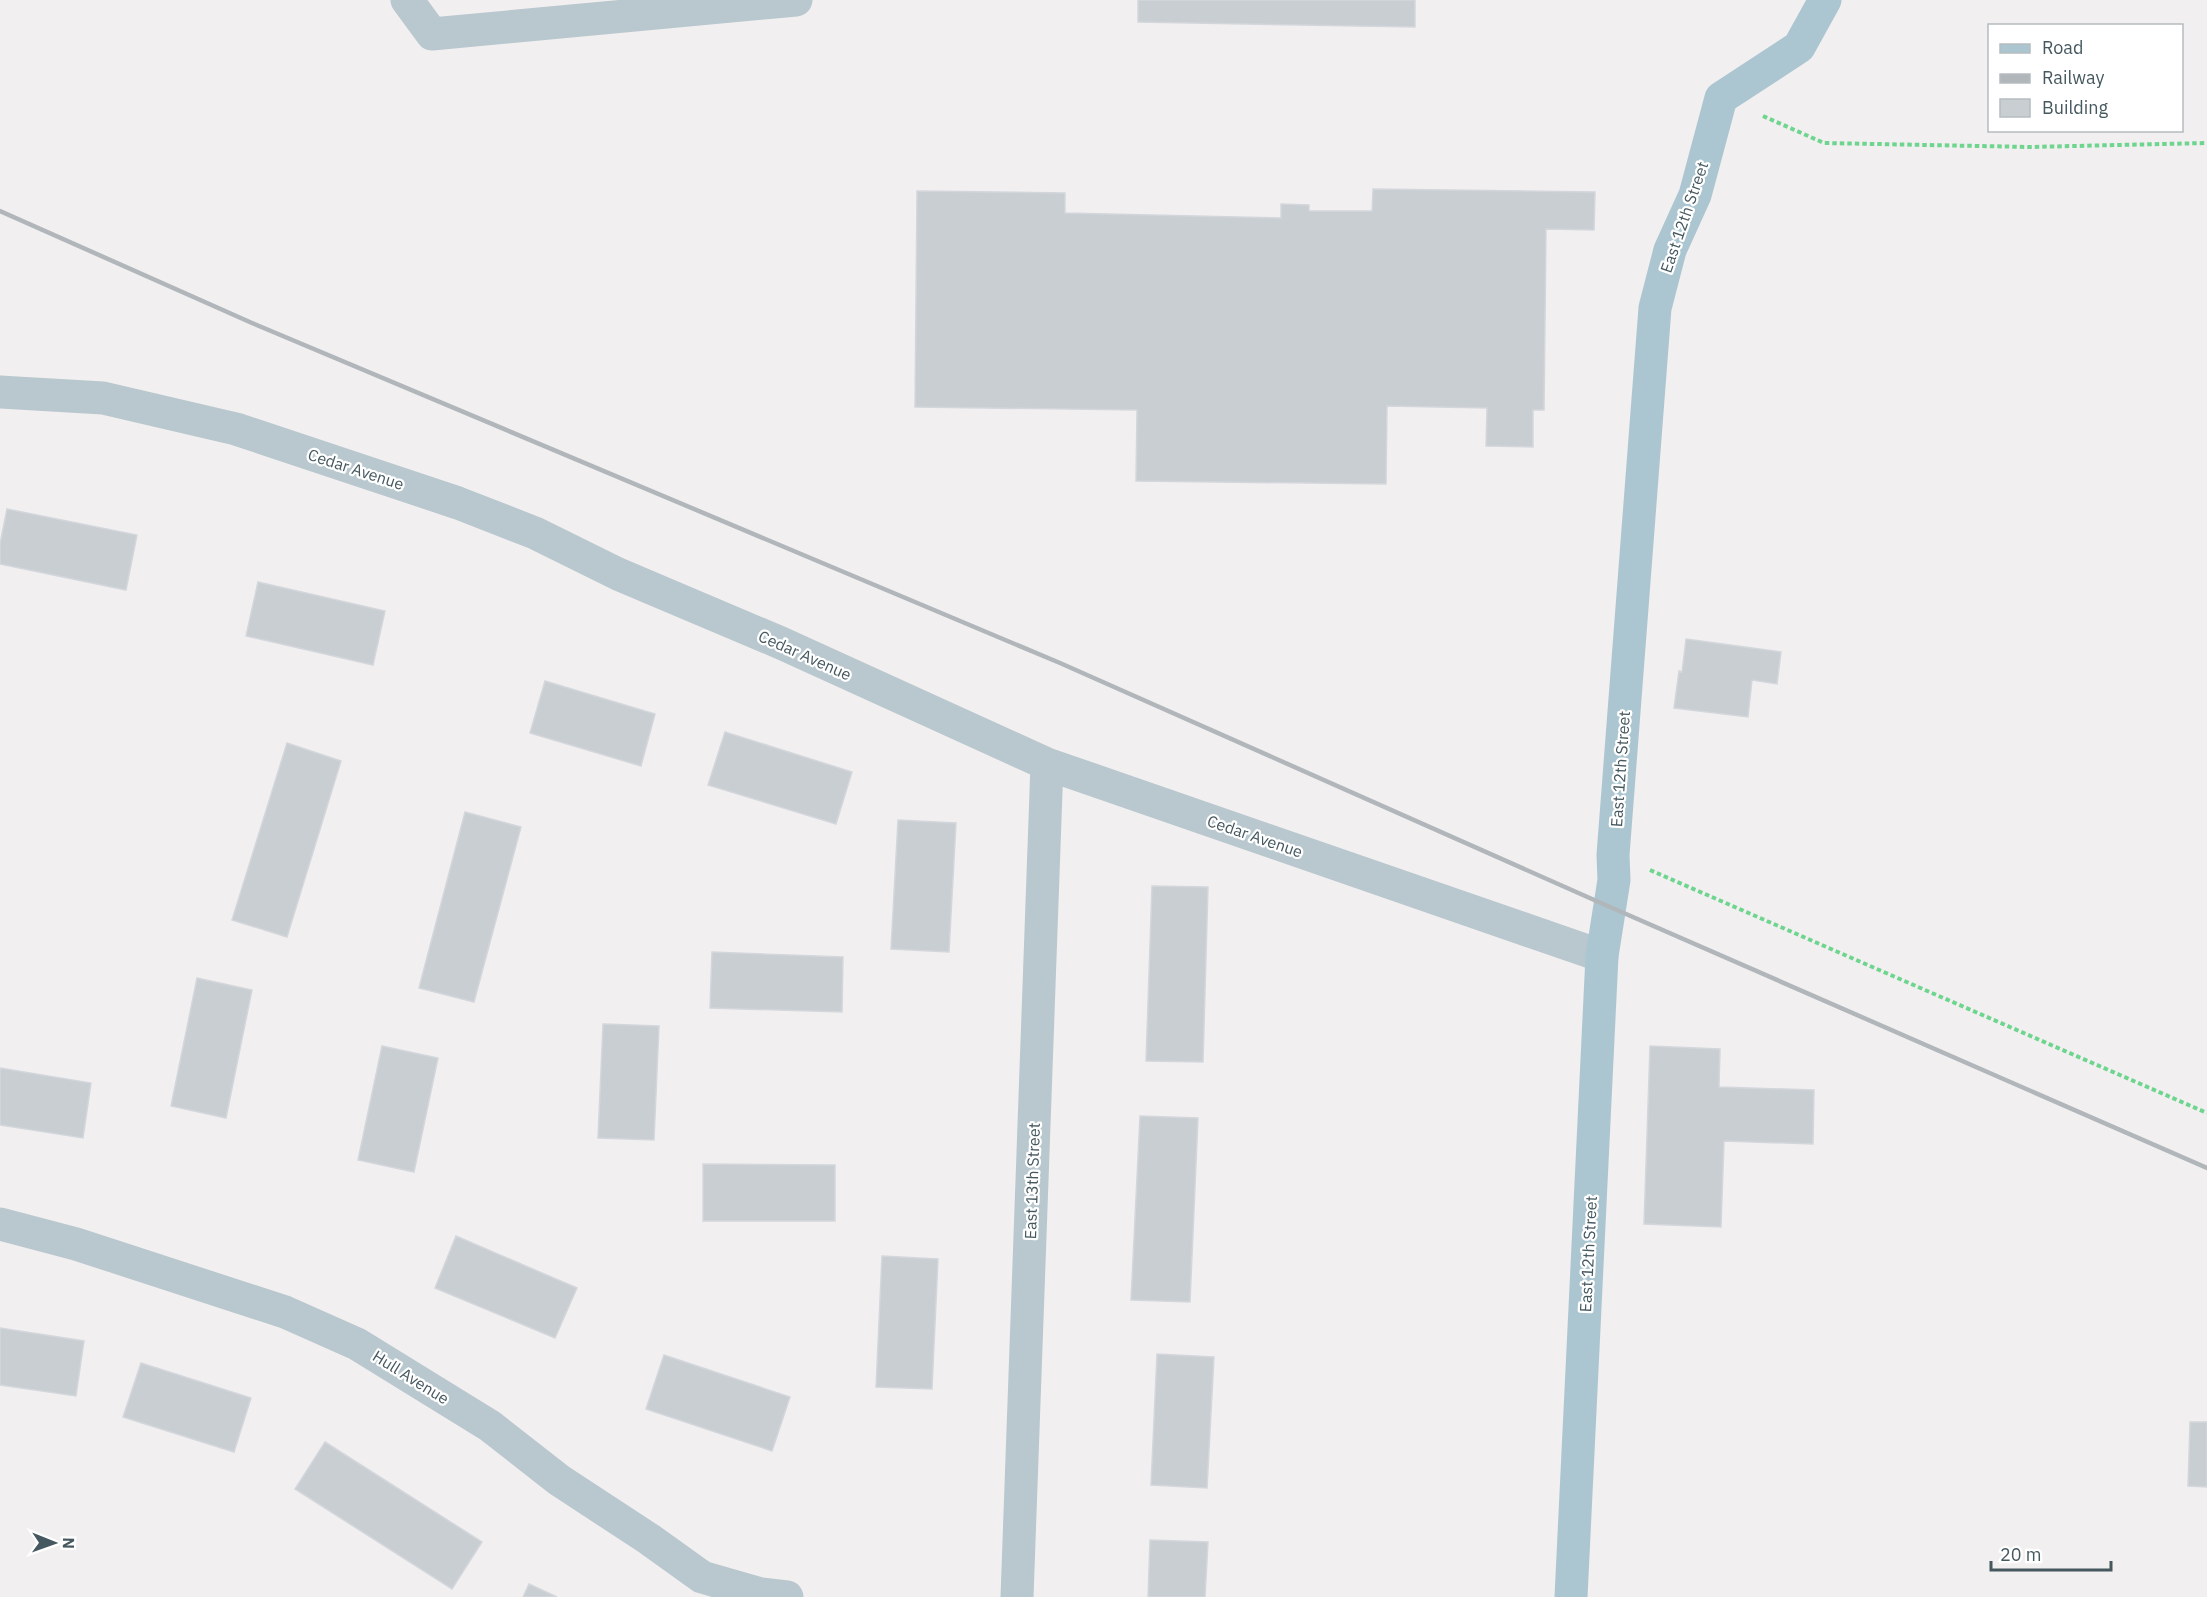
<svg xmlns="http://www.w3.org/2000/svg" width="2207" height="1597" viewBox="0 0 2207 1597" font-family="'IBM Plex Sans',sans-serif">
  <style>
    .building { fill: #c9ced3; stroke: #d3d7dc; stroke-width: 1.5 }
    .lines { fill: none; stroke-linecap: round; stroke-linejoin: round }
    .path { stroke: #6ed58f; stroke-width: 4; stroke-dasharray: 4.5 3; stroke-linecap: butt }
    .minor { stroke: #b9c8ce; stroke-width: 33 }
    .major { stroke: #acc6d1; stroke-width: 33 }
    .rail { stroke: #b1b6ba; stroke-width: 4.5 }
    .labels { text-anchor: middle; stroke-width: 4.5; stroke-linejoin: round; paint-order: stroke }
    .street-label { font-size: 16px; fill: #45585f; stroke: #fff }
  </style>
  <rect width="100%" height="100%" fill="#f2eff0"/>
  <path class="building" d="M1138,0H1415V27L1138,22Z
    M1373,189L1595,192L1594,230L1546,229L1544,410H1533V447L1486,446L1487,408L1387,406L1386,484L1136,481L1137,410L915,407L917,191L1065,193V213L1281,218V204L1309,205V211H1372Z
    M7,509L137,535L126,590L0,564V544Z
    M258,582L385,611L373,665L246,636Z
    M1686,639L1781,652L1777,684L1752,680L1748,717L1674,708L1679,671L1682,672Z
    M545,681L655,714L641,766L530,733Z
    M725,732L852,772L836,824L708,785Z
    M287,743L341,761L287,937L232,920Z
    M465,812L521,827L474,1002L419,988Z
    M898,820L956,823L949,952L891,949Z
    M1152,886L1208,887L1203,1062L1146,1061Z
    M712,952L843,957L842,1012L710,1008Z
    M197,978L252,990L226,1118L171,1106Z
    M603,1024L659,1026L654,1140L598,1138Z
    M382,1046L438,1058L414,1172L358,1160Z
    M1650,1046L1720,1049L1719,1087L1814,1090L1813,1144L1724,1141L1721,1227L1644,1224Z
    M0,1068L91,1083L83,1138L0,1125Z
    M1140,1116L1198,1118L1190,1302L1131,1300Z
    M703,1164L835,1165V1221H703Z
    M456,1236L577,1288L555,1338L435,1288Z
    M882,1256L938,1259L932,1389L876,1387Z
    M0,1328L84,1341L76,1396L0,1385Z
    M1157,1354L1214,1357L1207,1488L1151,1485Z
    M664,1355L790,1397L772,1451L646,1409Z
    M141,1363L251,1398L234,1452L123,1417Z
    M2190,1422H2207V1487L2188,1486Z
    M325,1442L482,1542L452,1589L295,1489Z
    M1150,1540L1208,1542L1205,1597H1148Z
    M529,1584L557,1597H523Z"/>
  <g class="lines">
    <path class="path" d="M1763,116L1824,143L2030,147L2207,143
      M1650,870L2207,1113"/>
    <path class="minor" d="M407,0L432,34L796,0
      M0,392L103,398L236,429L458,503L535,533L618,574L781,643L1047,764L1602,956
      M0,1224L76,1244L285,1312L357,1344L490,1426L559,1480L649,1539L702,1577L761,1594L787,1597
      M1017,1597L1047,764"/>
    <path class="major" d="M1571,1597L1602,956L1614,880L1613,855L1655,308L1670,250L1695,195L1721,98L1799,47L1825,0"/>
    <path class="rail" d="M0,211L252,323L1060,663L1610,907L2207,1168"/>
  </g>
  <g class="labels">
    <g class="street-label">
      <text transform="translate(1684 217) rotate(-71)" y="6">East 12th Street</text>
      <text transform="translate(356 469) rotate(18)" y="6">Cedar Avenue</text>
      <text transform="translate(805 655) rotate(24)" y="6">Cedar Avenue</text>
      <text transform="translate(1620 769) rotate(-86)" y="6">East 12th Street</text>
      <text transform="translate(1255 836) rotate(19)" y="6">Cedar Avenue</text>
      <text transform="translate(1032 1181) rotate(-88)" y="6">East 13th Street</text>
      <text transform="translate(1588 1254) rotate(-87)" y="6">East 12th Street</text>
      <text transform="translate(411 1377) rotate(32)" y="6">Hull Avenue</text>
    </g>
  </g>
  <rect x="1988" y="24" width="195" height="108" fill="#ffffff" stroke="#b5bcbf" stroke-width="1.5"/>
  <rect x="2000" y="44" width="30" height="9" fill="#acc6d1" stroke="#b5bcbf" stroke-width="1.5"/>
  <text x="2042" y="54" font-size="18" fill="#45585f">Road</text>
  <rect x="2000" y="74" width="30" height="9" fill="#b1b6ba" stroke="#b5bcbf" stroke-width="1.5"/>
  <text x="2042" y="84" font-size="18" fill="#45585f">Railway</text>
  <rect x="2000" y="99" width="30" height="18" fill="#c9ced3" stroke="#b5bcbf" stroke-width="1.5"/>
  <text x="2042" y="114" font-size="18" fill="#45585f">Building</text>
  <g transform="translate(54 1543) rotate(91)" stroke="#ffffff" stroke-width="4.5" paint-order="stroke">
  <path d="M0-4.5L10 22L0 15L-10 22Z" fill="#45585f"/>
  <text y="-9" font-size="16" font-weight="bold" text-anchor="middle" fill="#45585f">N</text>
  </g>
  <path d="M1991 1561v9h120v-9" fill="none" stroke="#45585f" stroke-width="3"/>
  <text x="2000" y="1561" font-size="18" fill="#45585f" stroke="#ffffff" stroke-width="4.5" paint-order="stroke">20 m</text>
</svg>
